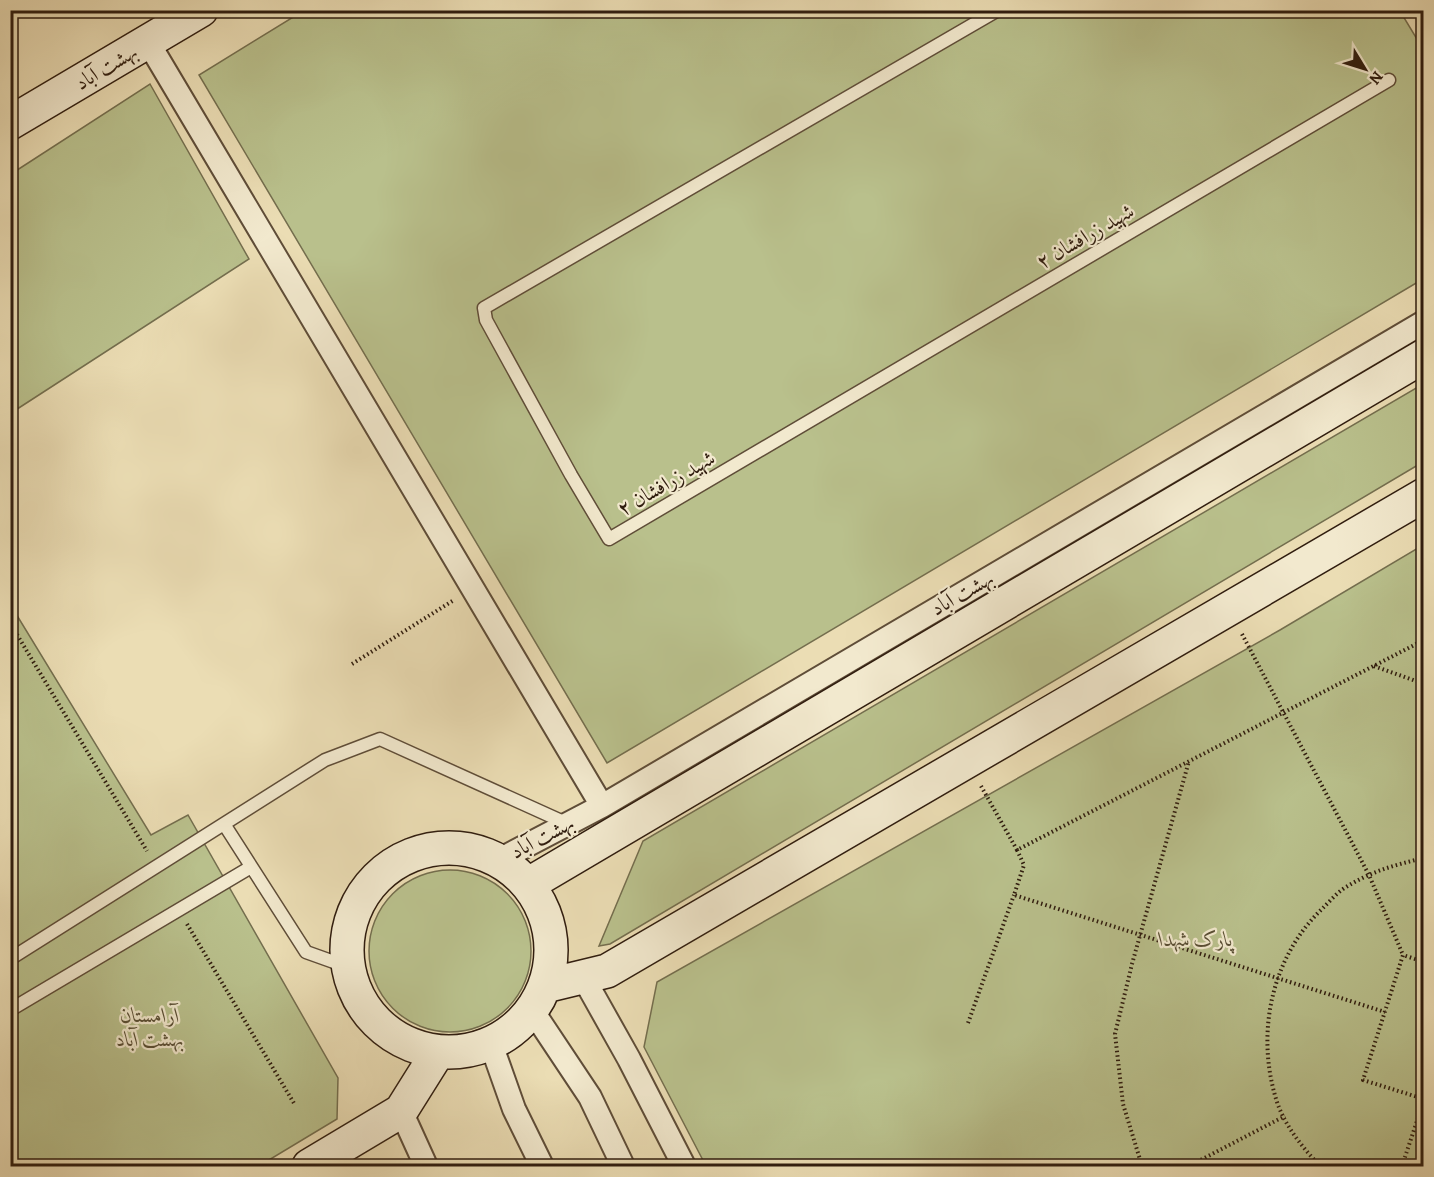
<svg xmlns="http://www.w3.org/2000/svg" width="1434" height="1177" viewBox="0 0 1434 1177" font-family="Alegreya,Amiri,serif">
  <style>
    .green { fill: #b9c08c; stroke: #746e4e; stroke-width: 1.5 }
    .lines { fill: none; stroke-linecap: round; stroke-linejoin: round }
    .lane-casing { stroke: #5f4d38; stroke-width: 15 }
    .street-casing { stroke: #5f4d38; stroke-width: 26 }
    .secondary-casing { stroke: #301d0f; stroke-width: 36 }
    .path { stroke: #301d0f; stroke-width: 4; stroke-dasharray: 1.5 3; stroke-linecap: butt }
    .lane { stroke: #f2e9ce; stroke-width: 12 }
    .street { stroke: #f2e9ce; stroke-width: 22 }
    .secondary { stroke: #f2e9ce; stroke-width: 33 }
    .labels { text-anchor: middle; stroke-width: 4.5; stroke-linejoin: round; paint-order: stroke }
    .street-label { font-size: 21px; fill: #301d0f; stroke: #f2e9ce }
    .park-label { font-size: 21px; font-style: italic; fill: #594e34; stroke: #f2e9ce }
  </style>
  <rect width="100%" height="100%" fill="#ebddb4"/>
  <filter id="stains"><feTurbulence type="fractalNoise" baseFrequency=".00333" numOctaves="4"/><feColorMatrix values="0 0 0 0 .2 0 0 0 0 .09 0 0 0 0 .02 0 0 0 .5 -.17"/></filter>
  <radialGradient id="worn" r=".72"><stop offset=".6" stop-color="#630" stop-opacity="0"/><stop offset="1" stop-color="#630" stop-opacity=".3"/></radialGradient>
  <path class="green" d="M303,11H1400L1423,49V279L607,763L199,75Z
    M150,84L249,259L11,413V174Z
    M1423,384V462L610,944L599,946L643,841Z
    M1423,545V1166H706L644,1047L657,982L1280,630Z
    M10,604L151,835L188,815L338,1078L337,1119L259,1166H11Z
    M369 951a81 81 0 1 1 162 0a81 81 0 1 1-162 0Z"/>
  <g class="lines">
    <g class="lane-casing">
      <path id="lane" d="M998,10L484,308L486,320L571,475L609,539L1389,80
        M224,824L306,952L348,967
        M10,959L325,760L380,739L568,824
        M10,1010L251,867"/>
    </g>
    <g class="street-casing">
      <path id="street" d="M148,42L602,806
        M499,860L602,806L1424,322
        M583,977L629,1059L684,1166
        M532,1010L590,1097L623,1166
        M491,1044L514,1109L542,1166
        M401,1111L426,1166"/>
    </g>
    <g class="secondary-casing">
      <path id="secondary" d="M10,123L201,10
        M347 950a102 102 0 1 1 204 0a102 102 0 1 1-204 0Z
        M529,884L1424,356
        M545,986L607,971L1424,495
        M309,1166L401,1111L438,1052"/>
    </g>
    <path class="path" d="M10,623L147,851
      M1242,634L1369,875L1403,955
      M352,664L454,600
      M1374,666L1424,684
      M981,786L1017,850L1424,640
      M1017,850L1024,865L1014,895L1385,1012
      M187,924L295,1105
      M1424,962L1403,955L1363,1080L1424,1099
      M968,1023L1014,895
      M1142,1166L1123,1104L1115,1034L1132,964L1189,761
      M1189,1166L1285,1116
      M1320,1166C1303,1148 1285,1126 1277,1102C1255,1034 1271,957 1323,908C1329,902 1336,894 1343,889C1369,872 1394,865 1424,858
      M1402,1166L1424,1100"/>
    <use href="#lane" class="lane"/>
    <use href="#street" class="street"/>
    <use href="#secondary" class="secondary"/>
  </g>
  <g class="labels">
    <g class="street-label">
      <text transform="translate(106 67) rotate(-31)" y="7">بهشت آباد</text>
      <text transform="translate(1085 236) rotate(-30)" y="7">شهید زرافشان ۲</text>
      <text transform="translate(666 483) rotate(-30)" y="7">شهید زرافشان ۲</text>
      <text transform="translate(962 593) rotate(-30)" y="7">بهشت آباد</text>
      <text transform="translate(542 837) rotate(-28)" y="7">بهشت آباد</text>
    </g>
    <g class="park-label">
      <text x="1196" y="946">پارک شهدا</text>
      <text x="150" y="1022">آرامستان<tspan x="150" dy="24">بهشت آباد</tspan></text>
    </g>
  </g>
  <rect width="1434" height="1177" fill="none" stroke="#ebddb4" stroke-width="36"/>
  <rect x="12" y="12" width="1410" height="1153" fill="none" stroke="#301d0f" stroke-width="3"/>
  <rect x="18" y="18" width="1398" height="1141" fill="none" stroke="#301d0f" stroke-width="1.5"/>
  <g transform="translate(1365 69) rotate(128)" stroke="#f2e9ce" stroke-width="4.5" paint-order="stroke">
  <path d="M0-4.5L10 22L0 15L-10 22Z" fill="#301d0f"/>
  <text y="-9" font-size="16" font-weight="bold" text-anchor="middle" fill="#301d0f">N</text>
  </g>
  <rect width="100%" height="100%" filter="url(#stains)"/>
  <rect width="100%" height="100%" fill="url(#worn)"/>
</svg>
